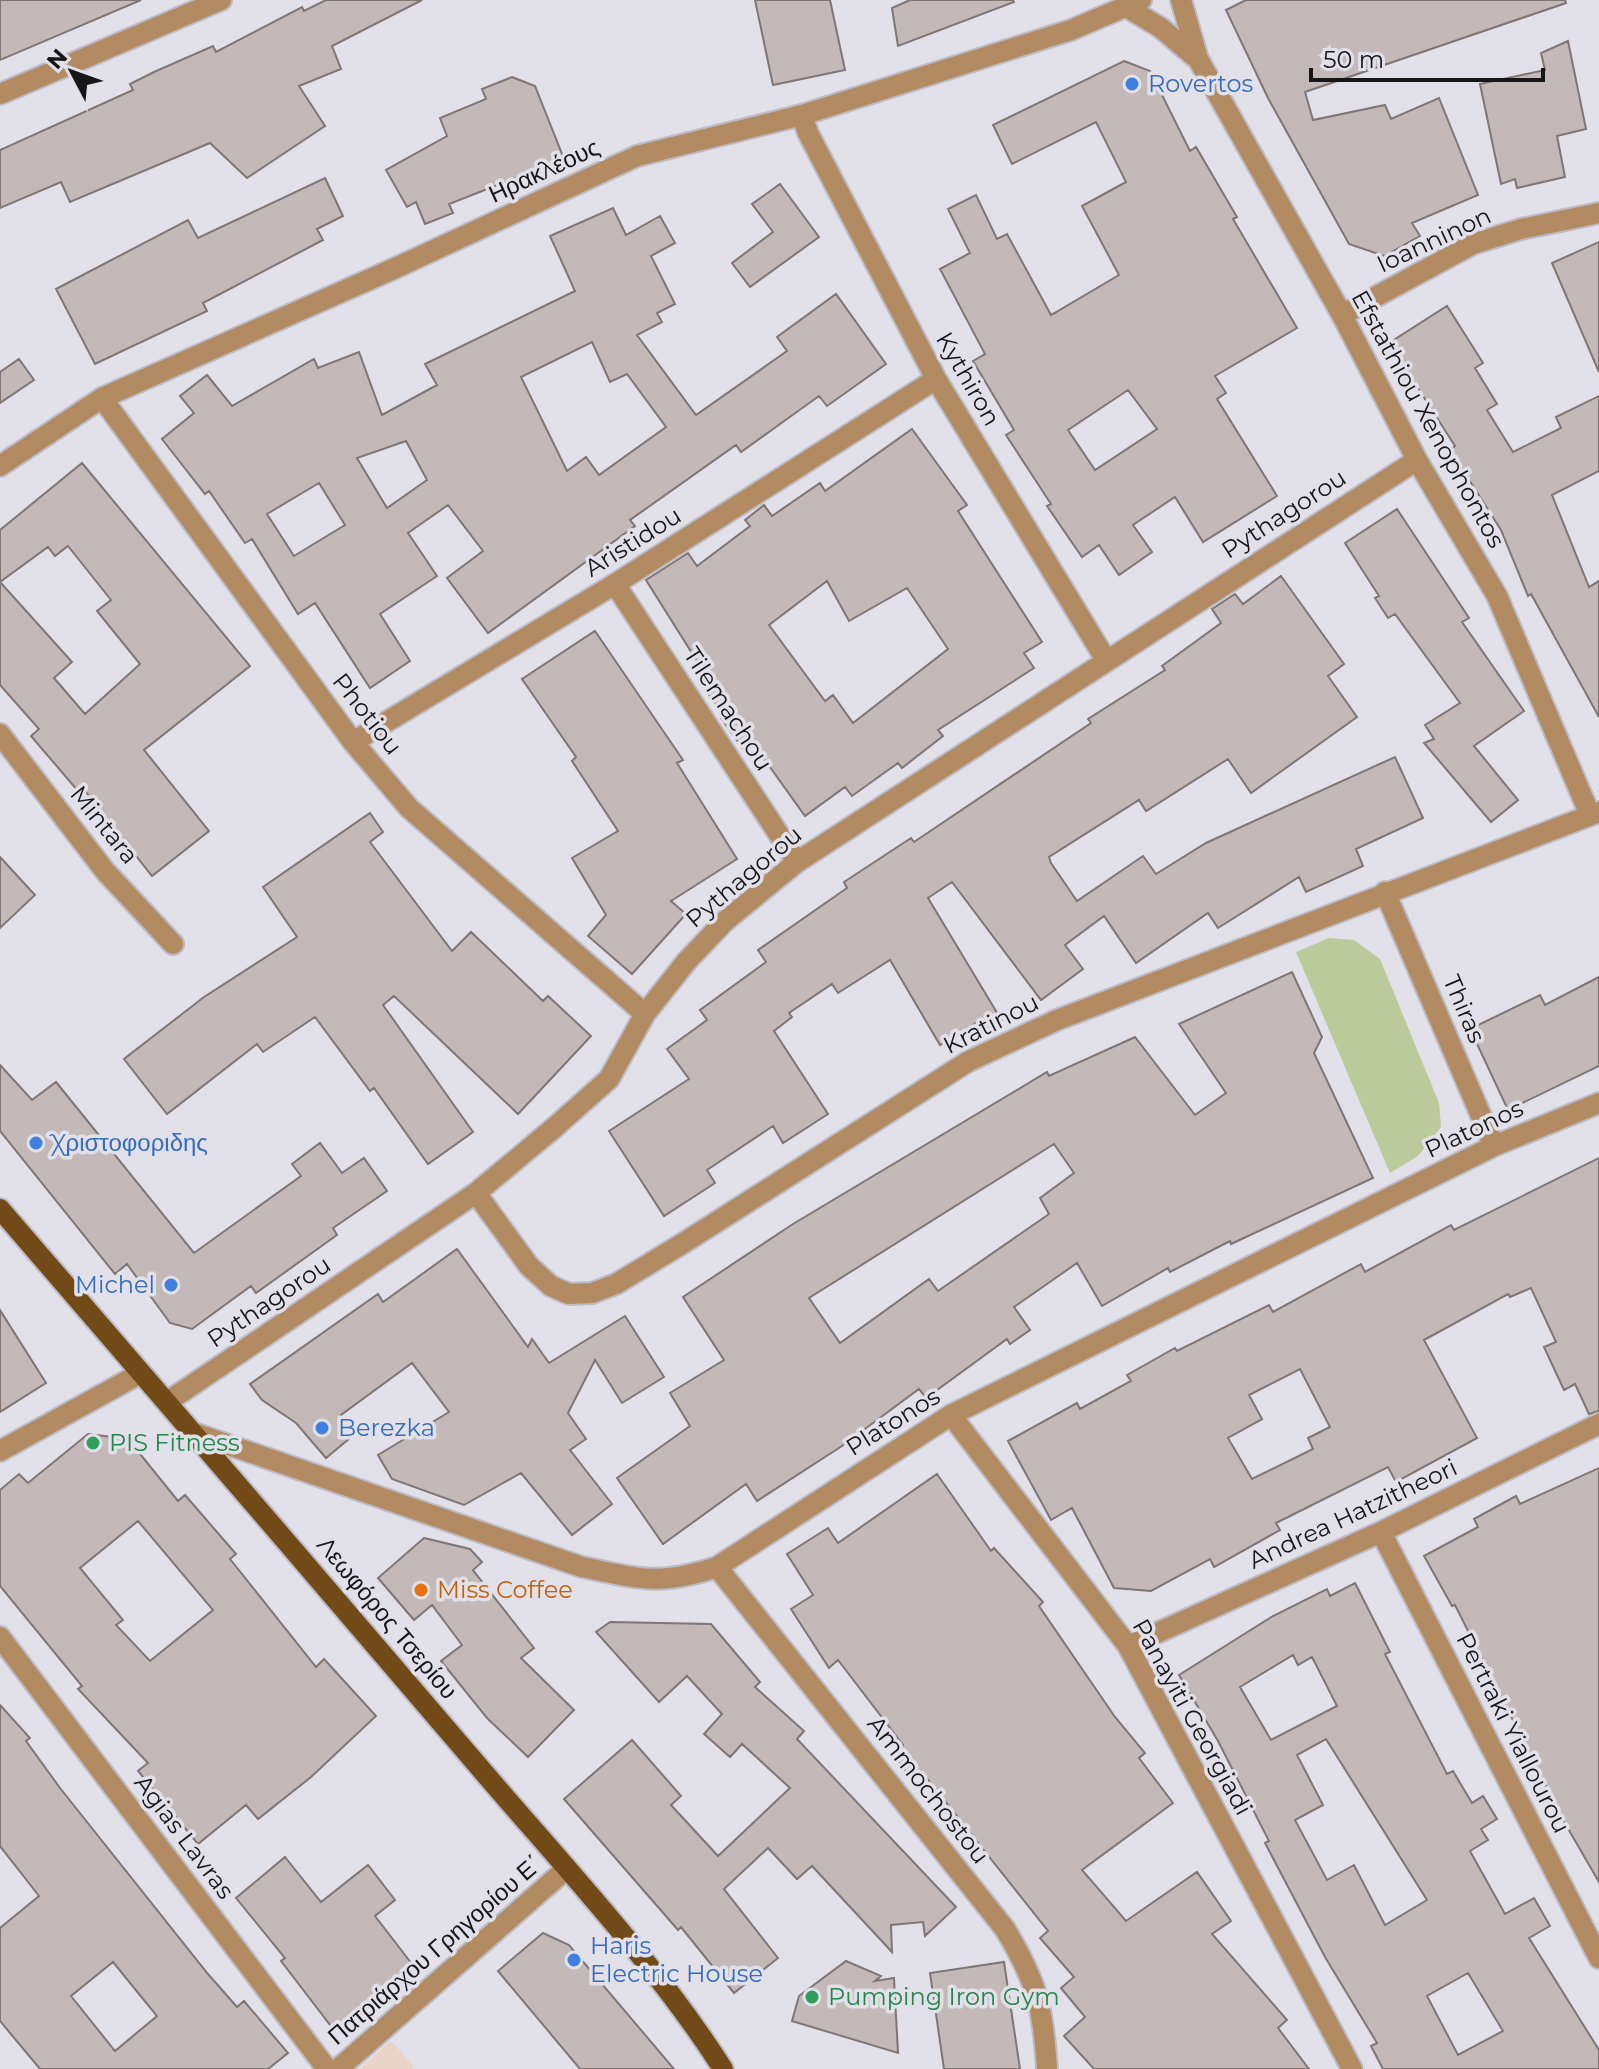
<svg xmlns="http://www.w3.org/2000/svg" width="1599" height="2069" viewBox="0 0 1599 2069" font-family="Montserrat,sans-serif">
  <style>
    .education { fill: #e9d4c7 }
    .green { fill: #bbca9b }
    .building { fill: #c4b9b9; stroke: #7f7575; stroke-width: 2; fill-rule: evenodd }
    .lines { fill: none; stroke-linecap: round; stroke-linejoin: round }
    .minor-casing { stroke: #bdbcc4; stroke-width: 24 }
    .major-casing { stroke: #bdbcc4; stroke-width: 24 }
    .minor { stroke: #b28b62; stroke-width: 20 }
    .major { stroke: #724a18; stroke-width: 20 }
    .shop-dot { fill: #3f7fe0; stroke: #e2e1ea; stroke-width: 3 }
    .leisure-dot { fill: #2e9e5b; stroke: #e2e1ea; stroke-width: 3 }
    .food-dot { fill: #e8710a; stroke: #e2e1ea; stroke-width: 3 }
    .labels { text-anchor: middle; stroke-width: 7; stroke-linejoin: round; paint-order: stroke }
    .shop-label { font-size: 24px; fill: #366cbe; stroke: #e2e1ea; text-anchor: start }
    .street-label { font-size: 24px; fill: #161619; stroke: #e2e1ea }
    .leisure-label { font-size: 24px; fill: #27864d; stroke: #e2e1ea; text-anchor: start }
    .food-label { font-size: 24px; fill: #c56008; stroke: #e2e1ea; text-anchor: start }
  </style>
  <rect width="100%" height="100%" fill="#e2e1ea"/>
  <path class="education" d="M391,2041L416,2069H359Z"/>
  <path class="green" d="M1329,938L1354,940L1380,959L1439,1103L1441,1127L1418,1156L1390,1173L1296,952Z"/>
  <path class="building" d="M0,0H141L0,60Z
    M326,0H422L332,46L341,69L299,86L325,126L247,178L210,143L70,202L61,182L0,208V150L133,90L130,84L154,72L213,46L216,52L302,7L304,11Z
    M755,0H830L845,70L773,85Z
    M910,0H1013L1014,2L898,46L892,8Z
    M1246,0H1565L1566,3L1305,92L1313,120L1385,105L1391,119L1439,98L1478,195L1412,223L1420,236L1384,256L1349,244L1268,98L1226,10Z
    M1568,41L1586,129L1557,136L1565,177L1517,188L1515,179L1501,184L1480,84L1545,70L1541,53Z
    M1124,61L1150,71L1190,151L1196,147L1237,217L1233,219L1297,328L1215,376L1226,393L1217,399L1277,496L1203,542L1175,497L1133,525L1152,552L1119,575L1099,545L1082,557L1047,506L1051,504L1006,435L1014,430L973,361L985,354L940,269L970,253L948,209L976,195L997,239L1007,234L1051,315L1119,275L1082,206L1126,182L1096,122L1012,164L993,125ZM1128,390L1157,429L1095,470L1068,430Z
    M512,77L535,86L564,159L449,204L453,213L425,224L416,202L407,207L386,170L447,136L440,118L486,99L482,89Z
    M325,178L343,216L317,229L323,240L203,303L207,311L95,364L56,289L188,220L198,238Z
    M780,184L819,237L750,287L732,263L773,232L752,204Z
    M613,208L626,235L660,216L675,243L651,256L675,304L657,313L662,322L637,335L696,415L787,351L777,337L836,294L886,364L827,406L819,396L741,452L736,445L630,520L635,526L488,633L447,578L483,551L448,505L408,533L437,576L380,614L410,661L370,688L315,603L298,614L252,539L245,543L209,491L205,494L162,439L194,413L180,396L207,375L232,406L314,359L318,368L359,352L382,415L437,385L425,364L575,291L550,236ZM592,342L610,382L627,374L666,427L599,475L586,457L567,471L521,377ZM406,441L427,480L387,508L357,458ZM319,483L345,525L294,556L267,514Z
    M1599,242V372L1552,263Z
    M1447,306L1483,363L1475,368L1497,404L1487,410L1513,452L1561,428L1556,417L1599,396V471L1552,495L1589,587L1599,581V717L1531,594L1528,596L1501,530L1450,450L1455,446L1389,343Z
    M19,359L34,380L0,403V372Z
    M912,429L967,505L958,511L1042,642L1024,653L1034,668L938,730L943,736L902,768L898,763L852,796L845,787L805,816L752,742L743,749L721,718L724,715L705,690L712,685L646,580L688,553L697,566L750,526L745,520L764,505L772,516L820,483L825,491ZM827,581L849,621L907,588L948,649L853,723L833,695L825,701L769,625Z
    M82,463L250,666L144,750L209,831L152,876L82,787L78,791L31,736L39,729L0,685V530ZM68,546L111,600L97,611L140,664L85,714L54,678L72,662L0,582L48,547L55,556Z
    M1397,509L1469,618L1462,622L1524,711L1474,746L1518,800L1491,822L1424,743L1434,739L1425,725L1460,703L1395,614L1388,618L1375,598L1379,596L1345,543Z
    M1281,576L1344,664L1328,676L1357,717L1251,793L1228,759L1146,811L1139,800L1049,857L1051,863L1077,901L1143,856L1156,874L1206,843L1395,757L1423,818L1356,849L1363,866L1306,892L1299,877L1218,928L1208,913L1136,963L1104,916L1065,945L1083,969L1041,1000L952,882L928,898L1002,1021L981,1033L976,1023L940,1045L890,960L838,993L832,984L789,1013L792,1017L774,1031L828,1114L783,1143L773,1126L707,1170L715,1183L664,1216L609,1131L689,1079L667,1049L707,1020L700,1010L766,962L758,950L847,888L844,882L911,838L914,842L1091,723L1088,719L1165,670L1162,666L1221,623L1212,609L1235,594L1243,604Z
    M595,631L683,760L677,763L737,859L671,901L686,914L632,974L588,936L606,915L572,858L618,831L572,761L576,757L522,679Z
    M370,813L383,832L370,842L452,951L471,932L543,1001L548,996L591,1036L518,1114L394,996L383,1005L473,1132L428,1164L374,1088L370,1091L315,1017L263,1052L257,1044L167,1114L124,1059L204,997L297,937L263,887Z
    M0,857L35,895L0,928Z
    M1292,972L1322,1037L1314,1053L1373,1178L1231,1244L1230,1241L1170,1272L1168,1268L1102,1306L1077,1263L1014,1307L1030,1330L1010,1344L1007,1339L926,1398L919,1389L842,1446L757,1501L746,1484L663,1544L617,1478L690,1426L670,1393L724,1360L683,1297L793,1224L1047,1072L1049,1076L1135,1037L1195,1115L1226,1093L1179,1024ZM1054,1144L1074,1173L1040,1198L1049,1214L938,1291L929,1279L840,1343L809,1298Z
    M1599,977V1066L1508,1110L1470,1029L1540,995L1545,1005Z
    M0,1065L32,1100L56,1082L194,1253L301,1176L292,1164L320,1143L342,1173L364,1158L387,1191L333,1228L337,1235L256,1293L251,1286L192,1329L170,1323L127,1264L115,1274L0,1131Z
    M1599,1158V1411L1589,1414L1575,1384L1564,1390L1544,1347L1556,1342L1531,1288L1510,1297L1508,1294L1424,1340L1477,1438L1396,1482L1388,1467L1276,1523L1280,1530L1214,1567L1210,1559L1151,1591L1114,1588L1072,1508L1051,1520L1008,1441L1077,1403L1080,1409L1131,1381L1127,1375L1175,1348L1177,1351L1269,1305L1273,1312L1361,1264L1365,1272L1451,1225L1454,1230ZM1300,1369L1330,1427L1308,1438L1313,1449L1252,1479L1228,1438L1262,1419L1249,1395Z
    M457,1249L528,1347L532,1339L549,1363L625,1316L664,1377L622,1403L595,1360L568,1413L586,1439L570,1450L612,1504L572,1535L521,1473L464,1505L392,1479L378,1455L449,1412L412,1363L341,1415L356,1433L326,1458L296,1423L262,1400L250,1384L378,1294L383,1302Z
    M0,1310L46,1383L0,1412Z
    M88,1434L128,1439L178,1501L185,1495L236,1554L230,1559L316,1667L324,1659L376,1716L311,1777L258,1819L246,1805L198,1844L138,1771L148,1763L78,1689L82,1686L0,1586V1490L19,1474L28,1483ZM138,1521L213,1610L150,1661L116,1625L123,1620L80,1568Z
    M1599,1468V1882L1563,1820L1455,1605L1452,1606L1424,1556L1478,1527L1474,1519L1516,1496L1520,1504Z
    M937,1474L991,1551L994,1548L1043,1602L1039,1606L1115,1717L1145,1753L1139,1758L1173,1803L1082,1870L1126,1921L1197,1872L1231,1921L1212,1934L1287,2020L1278,2028L1309,2069H1094L1064,2036L1085,2017L1061,1988L1074,1977L1040,1938L1048,1931L921,1771L911,1778L892,1753L903,1745L838,1660L829,1668L791,1609L813,1595L787,1554L828,1528L838,1543Z
    M424,1538L470,1549L482,1562L473,1570L534,1648L521,1658L574,1710L528,1757L487,1718L441,1661L462,1645L432,1605L414,1620L378,1578Z
    M1355,1583L1390,1652L1385,1654L1447,1774L1453,1771L1472,1803L1483,1796L1497,1819L1481,1829L1488,1840L1470,1851L1505,1914L1534,1898L1550,1926L1529,1938L1599,2050V2069H1383L1371,2046L1377,2043L1325,1957L1265,1843L1269,1841L1218,1741L1179,1675L1273,1616L1327,1589L1330,1596ZM1293,1655L1298,1665L1312,1657L1337,1706L1271,1740L1240,1687ZM1326,1739L1427,1900L1385,1925L1354,1865L1327,1880L1295,1820L1323,1805L1297,1755ZM1468,1973L1503,2031L1458,2055L1427,1996Z
    M610,1622L711,1624L760,1682L755,1687L804,1731L797,1739L956,1907L925,1936L923,1922L891,1925L892,1952L812,1866L797,1879L768,1848L724,1889L778,1958L734,1993L681,1927L678,1930L564,1799L632,1740L681,1796L671,1805L718,1856L790,1788L742,1744L730,1757L704,1734L722,1714L687,1676L659,1702L596,1632Z
    M0,1705L30,1738L26,1741L60,1788L208,1974L237,2007L244,2001L288,2053L268,2069H40L0,2021V1928L39,1896L0,1846ZM113,1962L157,2016L115,2051L71,1996Z
    M285,1857L321,1902L368,1865L395,1900L375,1916L415,1968L334,2030L281,1961L285,1958L236,1898Z
    M543,1933L569,1945L674,2069H580L498,1971Z
    M846,1961L881,1976L875,1981L894,1978L898,2053L792,2021L799,1996Z
    M1004,1962L1020,2069H944L930,1973Z"/>
  <g class="lines">
    <g class="minor-casing">
      <path id="minor" d="M1181,0L1198,59L1342,315L1417,460L1497,596L1590,815
        M1128,8L1161,28L1195,57
        M0,94L221,0
        M802,115L808,133L936,379L1106,660
        M1342,315L1473,244L1521,229L1599,213
        M102,398L353,742L409,808L645,1014
        M0,466L102,398L391,270L637,156L802,115L1071,30L1141,0
        M615,584L797,862
        M0,734L105,871L173,944
        M353,742L615,584L936,379
        M1385,892L1494,1146
        M476,1193L529,1266L551,1286L569,1294L592,1293L616,1284L685,1242L969,1061L1057,1020L1599,812
        M167,1402L476,1193L555,1127L609,1079L645,1014L686,962L725,921L797,862L1417,460
        M951,1415L1128,1646L1352,2069
        M197,1434L582,1567C639,1579 660,1586 717,1567L951,1415L1494,1146L1599,1103
        M0,1451L141,1373
        M1381,1532L1599,1958
        M717,1567L1005,1929C1037,1982 1043,2007 1047,2069
        M0,1637L327,2069
        M1128,1646L1381,1532L1599,1424
        M338,2069L565,1870"/>
    </g>
    <g class="major-casing">
      <path id="major" d="M0,1209C160,1395 321,1581 480,1768C561,1863 657,1965 723,2069"/>
    </g>
    <use href="#minor" class="minor"/>
    <use href="#major" class="major"/>
  </g>
  <g class="shop-dot">
    <circle cx="1132" cy="84" r="8"/>
    <circle cx="36" cy="1143" r="8"/>
    <circle cx="171" cy="1285" r="8"/>
    <circle cx="322" cy="1428" r="8"/>
    <circle cx="574" cy="1960" r="8"/>
  </g>
  <g class="leisure-dot">
    <circle cx="93" cy="1443" r="8"/>
    <circle cx="812" cy="1997" r="8"/>
  </g>
  <circle class="food-dot" cx="421" cy="1590" r="8"/>
  <g class="labels">
    <g class="shop-label">
      <text x="1148" y="92">Rovertos</text>
      <text x="52" y="1151">Χριστοφοριδης</text>
      <text x="155" y="1293" text-anchor="end">Michel</text>
      <text x="338" y="1436">Berezka</text>
      <text x="590" y="1954">Haris<tspan x="590" dy="28">Electric House</tspan></text>
    </g>
    <g class="street-label">
      <text transform="translate(544 171) rotate(-25)" y="8">Ηρακλέους</text>
      <text transform="translate(1434 240) rotate(-25)" y="8">Ioanninon</text>
      <text transform="translate(968 379) rotate(60)" y="8">Kythiron</text>
      <text transform="translate(1428 419) rotate(61)" y="8">Efstathiou Xenophontos</text>
      <text transform="translate(1284 514) rotate(-33)" y="8">Pythagorou</text>
      <text transform="translate(633 542) rotate(-32)" y="8">Aristidou</text>
      <text transform="translate(728 709) rotate(57)" y="8">Tilemachou</text>
      <text transform="translate(367 714) rotate(52)" y="8">Photiou</text>
      <text transform="translate(104 825) rotate(51)" y="8">Mintara</text>
      <text transform="translate(744 877) rotate(-40)" y="8">Pythagorou</text>
      <text transform="translate(1464 1009) rotate(67)" y="8">Thiras</text>
      <text transform="translate(991 1024) rotate(-27)" y="8">Kratinou</text>
      <text transform="translate(1474 1129) rotate(-25)" y="8">Platonos</text>
      <text transform="translate(269 1302) rotate(-34)" y="8">Pythagorou</text>
      <text transform="translate(893 1422) rotate(-32)" y="8">Platonos</text>
      <text transform="translate(1353 1514) rotate(-25)" y="8">Andrea Hatzitheori</text>
      <text transform="translate(387 1618) rotate(50)" y="8">Λεωφόρος Τσερίου</text>
      <text transform="translate(1192 1717) rotate(61)" y="8">Panayiti Georgiadi</text>
      <text transform="translate(1513 1733) rotate(63)" y="8">Pertraki Yiallourou</text>
      <text transform="translate(928 1790) rotate(52)" y="8">Ammochostou</text>
      <text transform="translate(184 1837) rotate(53)" y="8">Agias Lavras</text>
      <text transform="translate(435 1950) rotate(-41)" y="8">Πατριάρχου Γρηγορίου Ε΄</text>
    </g>
    <g class="leisure-label">
      <text x="109" y="1451">PIS Fitness</text>
      <text x="828" y="2005">Pumping Iron Gym</text>
    </g>
    <g class="food-label">
      <text x="437" y="1598">Miss Coffee</text>
    </g>
  </g>
  <g transform="translate(72 72) rotate(311)" stroke="#e2e1ea" stroke-width="6" paint-order="stroke">
  <path d="M0-6L14 30L0 20L-14 30Z" fill="#161619"/>
  <text y="-12" font-size="22" font-weight="bold" text-anchor="middle" fill="#161619">N</text>
  </g>
  <path d="M1311 68v12h232v-12" fill="none" stroke="#161619" stroke-width="4"/>
  <text x="1323" y="68" font-size="24" fill="#161619" stroke="#e2e1ea" stroke-width="6" paint-order="stroke">50 m</text>
</svg>
